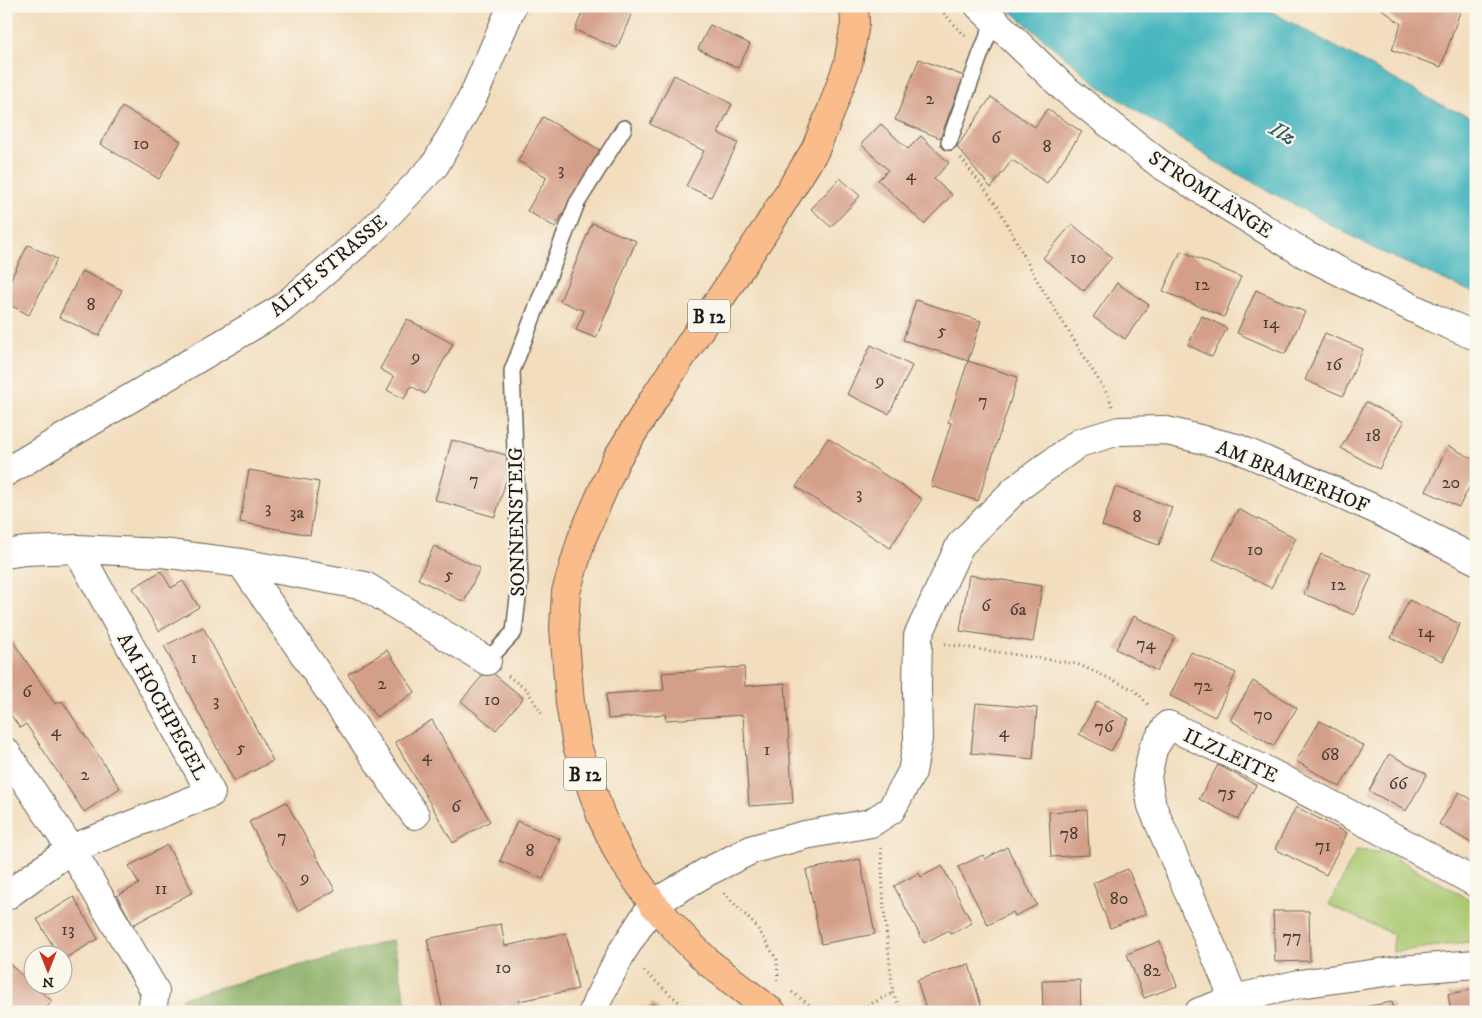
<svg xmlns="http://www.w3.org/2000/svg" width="1482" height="1018" viewBox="0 0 1482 1018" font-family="'IM FELL DW Pica',serif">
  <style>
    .green { fill: #a9c86f; stroke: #627246 }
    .forest { fill: #86ac62; stroke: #51643f }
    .water { fill: #47b6be; stroke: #32696d }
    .building { fill: #d49f88 }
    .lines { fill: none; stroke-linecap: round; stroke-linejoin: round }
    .service-casing { stroke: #676054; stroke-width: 18 }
    .minor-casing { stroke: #676054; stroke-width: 30 }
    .tertiary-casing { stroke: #676054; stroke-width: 30 }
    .primary-casing { stroke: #676054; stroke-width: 30 }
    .path { stroke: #676054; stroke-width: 3; stroke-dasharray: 1 4; stroke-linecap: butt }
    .service { stroke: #fff; stroke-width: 15 }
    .minor { stroke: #fff; stroke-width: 28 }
    .tertiary { stroke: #fff; stroke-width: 28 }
    .primary { stroke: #fabc8b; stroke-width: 28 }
    .labels { text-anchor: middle; stroke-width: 4.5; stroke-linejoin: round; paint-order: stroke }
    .number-label { font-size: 18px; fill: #4a3d37 }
    .shield { fill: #fbf7ec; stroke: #5f5e5a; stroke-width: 1 }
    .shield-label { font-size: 19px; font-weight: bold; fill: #1c1c1c }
    .street-label { font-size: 20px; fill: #1c1c1c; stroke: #fbf7ec }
    .water-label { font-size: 21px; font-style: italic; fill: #2d5a5d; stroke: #fbf7ec }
  </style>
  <rect width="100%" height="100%" fill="#fbf7ec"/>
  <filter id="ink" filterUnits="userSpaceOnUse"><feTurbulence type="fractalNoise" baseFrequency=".02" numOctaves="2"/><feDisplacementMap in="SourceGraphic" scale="10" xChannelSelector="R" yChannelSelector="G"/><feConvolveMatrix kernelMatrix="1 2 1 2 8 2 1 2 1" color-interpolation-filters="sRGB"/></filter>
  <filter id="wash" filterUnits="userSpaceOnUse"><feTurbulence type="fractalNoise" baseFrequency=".0096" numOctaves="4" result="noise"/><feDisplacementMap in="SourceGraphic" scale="20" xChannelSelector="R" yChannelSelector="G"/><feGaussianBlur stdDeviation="1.12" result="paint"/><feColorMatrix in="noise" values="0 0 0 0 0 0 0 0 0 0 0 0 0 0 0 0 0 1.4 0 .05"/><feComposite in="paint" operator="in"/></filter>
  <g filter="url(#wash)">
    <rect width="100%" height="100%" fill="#f2ddbd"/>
    <path class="green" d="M1357,850L1387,853L1476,903V941L1393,952V934L1329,905Z"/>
    <path class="forest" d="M393,940L408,1012H191L181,998Z"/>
    <path class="water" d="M1005,6H1261L1443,106L1476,119V294L1377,250L1214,161L1099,86Z"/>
    <g id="blocks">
      <path class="building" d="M585,6H635L617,48L575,30Z
        M1378,6H1462L1441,67L1392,50L1401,24Z
        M710,25L750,44L738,68L698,49Z
        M919,59L964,76L940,138L895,120Z
        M674,75L732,104L718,133L738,143L711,197L686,186L704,151L650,124Z
        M991,97L1035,127L1047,109L1082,132L1047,183L1012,160L991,188L957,147Z
        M122,107L181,141L159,179L100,144Z
        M543,117L600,150L555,227L527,211L547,177L518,161Z
        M881,124L908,149L921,136L949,163L934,179L952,195L924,224L878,180L888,170L861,144Z
        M840,178L860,196L831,227L811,209Z
        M592,223L636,241L596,338L576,330L584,311L560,301Z
        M1072,224L1112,257L1084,291L1043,258Z
        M28,245L57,259L29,315L6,303V288Z
        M1181,251L1241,277L1224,317L1163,291Z
        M82,271L122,290L99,336L59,317Z
        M1117,283L1149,305L1125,339L1093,317Z
        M1256,290L1305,312L1285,354L1237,333Z
        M916,300L981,321L968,361L903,340Z
        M1202,316L1227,328L1212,357L1188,345Z
        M407,319L453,344L425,394L411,386L404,399L387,390L394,377L380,369Z
        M1325,333L1363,349L1343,396L1305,380Z
        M871,345L912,366L889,414L847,394Z
        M968,361L1018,377L978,501L931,486L951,423L948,422Z
        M1366,402L1404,422L1379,469L1341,448Z
        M828,438L922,499L890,548L796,487Z
        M452,440L513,457L495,517L435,500Z
        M1448,446L1476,460V474L1459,507L1426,491Z
        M249,470L319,482L310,535L240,522Z
        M1115,487L1172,507L1159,545L1102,526Z
        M1238,509L1296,538L1271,588L1213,559Z
        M434,546L480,568L464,602L418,579Z
        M1321,554L1372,575L1354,615L1304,594Z
        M161,571L171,588L183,581L199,607L159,631L133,588Z
        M969,575L1042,586L1033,642L960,631Z
        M1409,600L1460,624L1443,661L1391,638Z
        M1134,616L1175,637L1157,671L1116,649Z
        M203,627L273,761L234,781L164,646Z
        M6,631L55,704L62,701L120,788L84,812L26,724L20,728L6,708Z
        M387,650L415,692L376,717L348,674Z
        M1191,652L1236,673L1215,717L1170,696Z
        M744,667L745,686L785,683L793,803L749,806L743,715L666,720L665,714L608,719L606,694L664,690L662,673Z
        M488,669L523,698L496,730L461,701Z
        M1253,681L1297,708L1273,746L1230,720Z
        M1097,701L1129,719L1111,751L1079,734Z
        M976,703L1037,708L1033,759L971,753Z
        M432,720L490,821L453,843L395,742Z
        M1320,721L1364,746L1340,787L1296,761Z
        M1389,754L1427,774L1406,811L1369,791Z
        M1218,765L1256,785L1238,819L1199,799Z
        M1459,792L1476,802V846L1439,824Z
        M286,802L335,890L298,911L249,822Z
        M1296,807L1347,833L1326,875L1275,849Z
        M1087,810L1089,855L1051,857L1049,812Z
        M517,821L560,839L543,879L500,861Z
        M167,845L193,892L133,925L117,896L139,884L129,866Z
        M1007,847L1037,905L1015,916L1013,912L988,925L958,867L983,855L985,859Z
        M860,859L875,934L821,944L806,870Z
        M942,866L972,923L951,934L949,930L924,943L894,886L919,873L921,877Z
        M1128,869L1146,914L1110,928L1093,883Z
        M74,897L98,939L62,960V956H59L37,919Z
        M1273,911H1309L1310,961L1275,962Z
        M501,924L505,946L566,933L578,989L519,1001L521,1012H443L427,939Z
        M1160,941L1177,986L1144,998L1127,954Z
        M6,961L32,984V986H34L52,1001L43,1012H6Z
        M969,964L982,1009L972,1012H927L917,980Z
        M1080,980L1081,1012H1043L1042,981Z
        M1476,989V1012H1451L1448,994Z
        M1392,1002L1394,1012H1353L1352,1009Z
        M653,1003L661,1012H644Z"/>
    </g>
  </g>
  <g filter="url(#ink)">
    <use href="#blocks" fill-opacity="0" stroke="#676054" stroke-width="1"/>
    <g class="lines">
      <g class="service-casing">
        <path id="service" d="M949,142L981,53L989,33L996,23
          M487,661L514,632L520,581L512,371L577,203L624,128"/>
      </g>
      <g class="minor-casing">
        <path id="minor" d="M979,6L1064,88L1160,164L1305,254L1433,318L1476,336
          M77,549L162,553L241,563L415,815
          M6,554L25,551L77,549L211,793L71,849L6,896
          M241,563L365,586L487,661
          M6,752L71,849L155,991L152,1012
          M1234,999L1152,806L1147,777L1153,749L1168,725L1263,769L1397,839L1476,883
          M593,1012L598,999L622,952L653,904L705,873L753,849L805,835L871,823L891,810L912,772L918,739L917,688L918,636L960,545L1016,489L1079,443L1119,431L1163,430L1237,448L1375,509L1476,560
          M1199,1012L1234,999L1299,984L1400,970L1476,964"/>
      </g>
      <g class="tertiary-casing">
        <path id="tertiary" d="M6,472L281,309L371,232L435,165L473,97L512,6"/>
      </g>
      <g class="primary-casing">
        <path id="primary" d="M772,1012L708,962L684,938L653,904L620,856L601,816L577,746L570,703L564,628L566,592L582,538L616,460L655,397L768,226L815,150L831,111L848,64L855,23L854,6"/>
      </g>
      <path class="path" d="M937,6L966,37
        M961,158L998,207L1038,282L1109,397L1112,406
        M945,644L1077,664L1135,690L1149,706
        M508,676L527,690L543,716
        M881,848L884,909L893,993L902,1012
        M724,893L757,927L777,960L778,981
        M644,971L690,1012
        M792,992L819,1012
        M854,1012L893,993"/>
      <use href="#service" class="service"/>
      <use href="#minor" class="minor"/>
      <use href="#tertiary" class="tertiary"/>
      <use href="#primary" class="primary"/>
    </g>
  </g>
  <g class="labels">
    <g class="number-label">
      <text x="930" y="104">2</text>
      <text x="996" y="143">6</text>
      <text x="141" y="149">10</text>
      <text x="1047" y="152">8</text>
      <text x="561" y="175">3</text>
      <text x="911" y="180">4</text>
      <text x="1078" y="263">10</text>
      <text x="1202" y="290">12</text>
      <text x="91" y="310">8</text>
      <text x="1271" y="328">14</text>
      <text x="942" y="336">5</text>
      <text x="416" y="362">9</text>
      <text x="1334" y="370">16</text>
      <text x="880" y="386">9</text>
      <text x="983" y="406">7</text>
      <text x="1373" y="441">18</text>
      <text x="474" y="485">7</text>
      <text x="1451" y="488">20</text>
      <text x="859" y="499">3</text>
      <text x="268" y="513">3</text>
      <text x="297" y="518">3a</text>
      <text x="1137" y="522">8</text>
      <text x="1255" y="555">10</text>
      <text x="449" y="580">5</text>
      <text x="1338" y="590">12</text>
      <text x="986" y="611">6</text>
      <text x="1018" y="615">6a</text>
      <text x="1426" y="637">14</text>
      <text x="1146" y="649">74</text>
      <text x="194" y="663">1</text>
      <text x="382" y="689">2</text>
      <text x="1203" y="691">72</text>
      <text x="27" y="697">6</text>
      <text x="492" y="705">10</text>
      <text x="216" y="706">3</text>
      <text x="1263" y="720">70</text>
      <text x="1104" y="732">76</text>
      <text x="56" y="736">4</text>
      <text x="1004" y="737">4</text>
      <text x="241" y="753">5</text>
      <text x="767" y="755">1</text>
      <text x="1330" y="760">68</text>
      <text x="427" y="761">4</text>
      <text x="85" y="780">2</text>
      <text x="1398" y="789">66</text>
      <text x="1227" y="798">75</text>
      <text x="456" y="812">6</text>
      <text x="1069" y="839">78</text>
      <text x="282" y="842">7</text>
      <text x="1323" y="851">71</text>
      <text x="530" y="856">8</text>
      <text x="305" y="883">9</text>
      <text x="161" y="894">11</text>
      <text x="1119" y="904">80</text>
      <text x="68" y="935">13</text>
      <text x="1292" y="942">77</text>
      <text x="503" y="973">10</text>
      <text x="1152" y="976">82</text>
    </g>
    <g class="shield">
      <rect x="688" y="299.5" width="42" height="33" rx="4"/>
      <rect x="564" y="757.5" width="42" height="33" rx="4"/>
    </g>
    <g class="shield-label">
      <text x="709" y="323">B 12</text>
      <text x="585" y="781">B 12</text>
    </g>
    <g class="street-label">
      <text transform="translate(1211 194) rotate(33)" y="7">STROMLÄNGE</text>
      <text transform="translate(328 265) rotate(-40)" y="7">ALTE STRASSE</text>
      <text transform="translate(1293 476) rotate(22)" y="7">AM BRAMERHOF</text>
      <text transform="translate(516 522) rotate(-91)" y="7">SONNENSTEIG</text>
      <text transform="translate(163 706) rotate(61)" y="7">AM HOCHPEGEL</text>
      <text transform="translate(1231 755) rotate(25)" y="7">ILZLEITE</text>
    </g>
    <g class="water-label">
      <text transform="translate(1283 133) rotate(30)" y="7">Ilz</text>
    </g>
  </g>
  <rect width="1482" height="1018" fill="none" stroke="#fbf7ec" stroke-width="25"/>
  <g transform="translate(48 970) rotate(180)"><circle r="24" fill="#fbf7ec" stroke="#a29f99"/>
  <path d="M0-4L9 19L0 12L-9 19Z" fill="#c8321e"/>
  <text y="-8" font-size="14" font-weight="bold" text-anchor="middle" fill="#1c1c1c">N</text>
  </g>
</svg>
